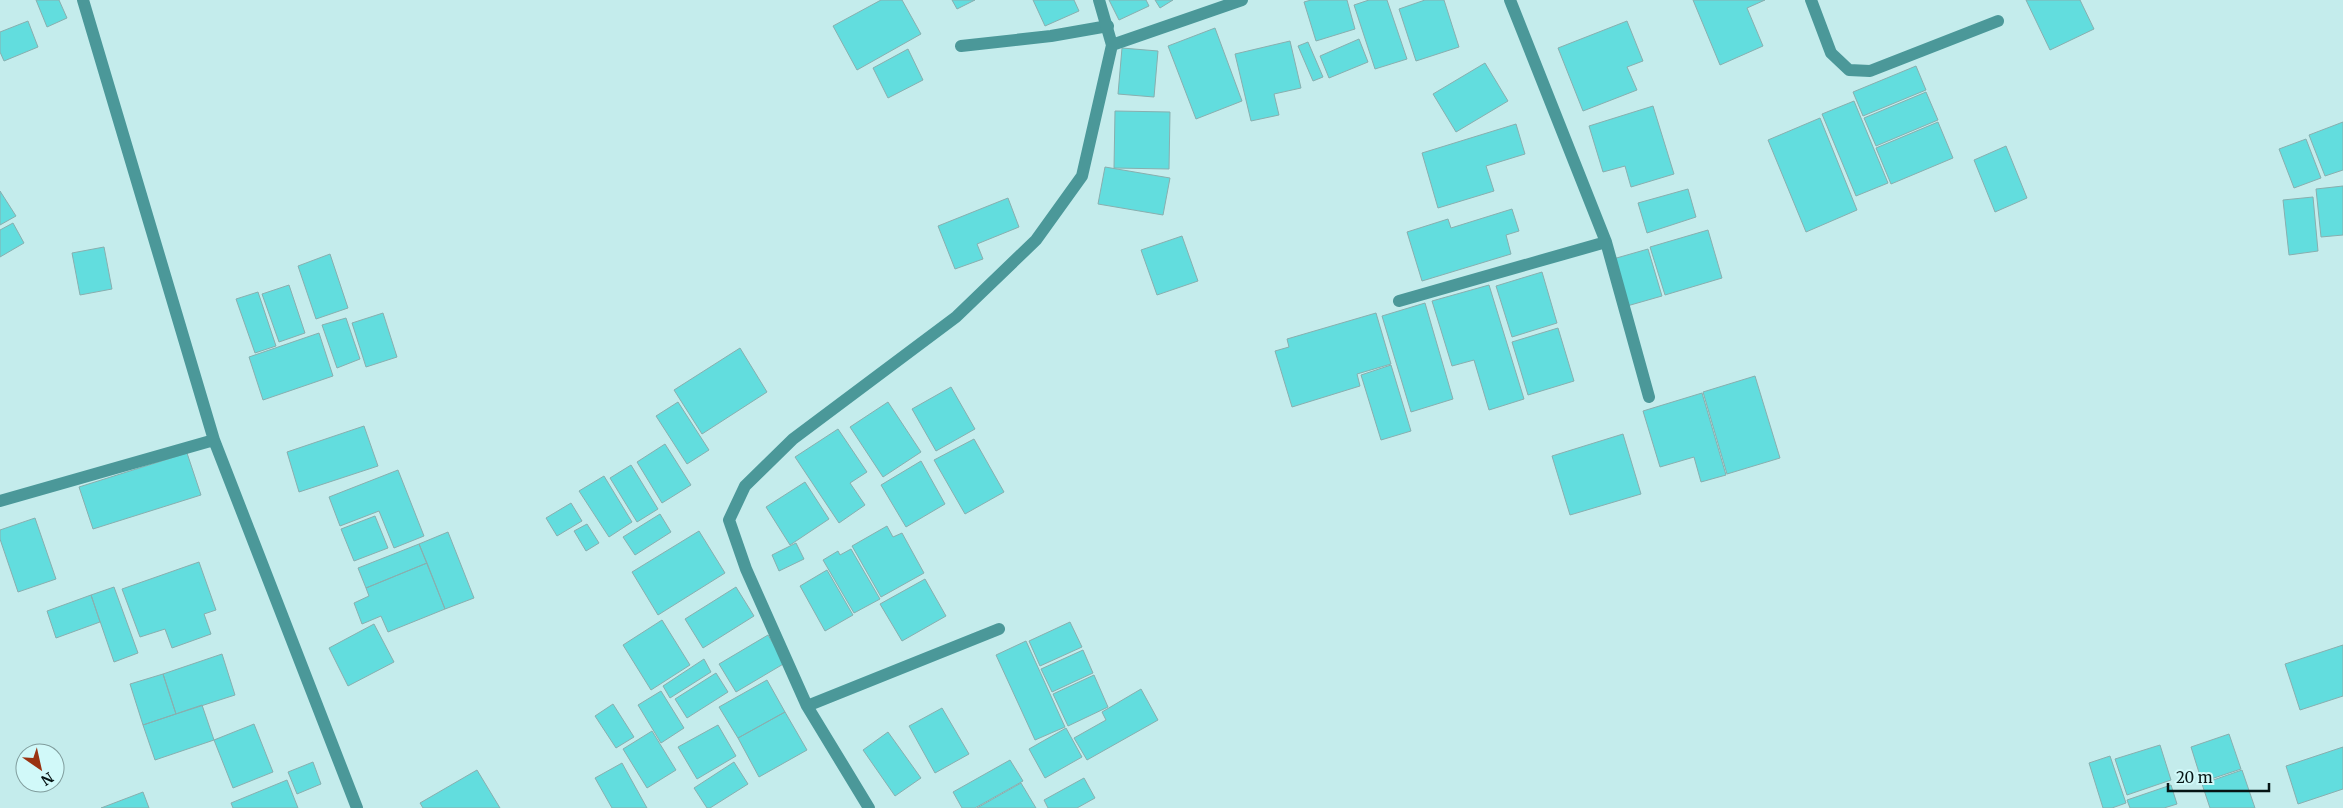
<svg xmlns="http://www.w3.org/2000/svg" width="2343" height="808" viewBox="0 0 2343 808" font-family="Merriweather,serif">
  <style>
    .building { fill: #62ddde; stroke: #88afaf }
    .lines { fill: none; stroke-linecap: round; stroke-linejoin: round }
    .service { stroke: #4b9899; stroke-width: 12 }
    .minor { stroke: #4b9899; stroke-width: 12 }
  </style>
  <rect width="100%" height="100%" fill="#c4ecec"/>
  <path class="building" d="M36,0H59L67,18L47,27Z
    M881,0H902L921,34L857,70L833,26Z
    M952,0H975L957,9Z
    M1033,0H1074L1079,11L1045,26Z
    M1109,0H1146L1149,6L1119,20Z
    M1155,0H1173L1160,8Z
    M1311,0H1347L1355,29L1316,41L1304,2Z
    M1369,0H1387L1407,59L1375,69L1354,5Z
    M1425,0H1444L1459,47L1416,61L1399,9Z
    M1693,0H1765L1747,8L1763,46L1720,65Z
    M2026,0H2080L2094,29L2050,50Z
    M28,21L38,47L4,61L0,52V32Z
    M1627,21L1643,61L1627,67L1637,90L1583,111L1558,48Z
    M1215,28L1242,101L1196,119L1168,46Z
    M1359,39L1368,62L1329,78L1320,56Z
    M1290,41L1301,88L1274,94L1279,115L1251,121L1235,54Z
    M1308,42L1323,77L1313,81L1298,46Z
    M1122,48L1158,51L1154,97L1118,94Z
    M908,49L923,80L888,98L873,68Z
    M1485,63L1508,101L1456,132L1433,94Z
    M1916,66L1926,90L1863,116L1853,92Z
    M1926,92L1938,120L1876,146L1864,118Z
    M1854,101L1888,183L1856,196L1822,114Z
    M1653,106L1674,174L1631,187L1625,166L1603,172L1589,126Z
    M1115,111L1170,112L1169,169L1114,168Z
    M1820,118L1857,210L1806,232L1768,140Z
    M1938,122L1953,158L1891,184L1876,148Z
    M2343,122V170L2325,176L2309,135Z
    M1516,124L1525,154L1486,166L1494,191L1438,208L1422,153Z
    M2306,139L2321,178L2294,188L2279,149Z
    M2006,146L2027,198L1995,212L1974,160Z
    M1105,167L1170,178L1163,215L1098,204Z
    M2343,186V235L2321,237L2316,189Z
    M1688,189L1696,217L1647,233L1638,203Z
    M0,191L16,216L0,225Z
    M2313,197L2318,251L2289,255L2283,200Z
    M1008,198L1019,227L977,244L983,259L955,269L938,226Z
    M1512,209L1519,231L1506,235L1511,254L1422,281L1407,232L1448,219L1451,228Z
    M13,223L24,243L0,257V230Z
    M1708,230L1722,278L1665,295L1650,247Z
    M1182,236L1198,281L1157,295L1141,250Z
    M104,247L112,289L80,295L72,253Z
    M1648,249L1662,296L1627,306L1613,259Z
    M330,254L348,308L316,319L298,266Z
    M1542,272L1557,323L1512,337L1496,286Z
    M289,285L305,333L279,342L262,294Z
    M1489,285L1524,399L1489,410L1474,360L1452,366L1432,301Z
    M258,292L276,346L255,353L236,299Z
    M1425,303L1453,399L1411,412L1382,316Z
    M383,313L397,357L366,367L352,323Z
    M1376,313L1391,364L1357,374L1360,386L1292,407L1275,351L1289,347L1287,339Z
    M346,318L360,359L337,368L322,325Z
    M1558,328L1574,381L1528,395L1512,342Z
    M319,333L333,376L263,400L249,357Z
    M740,348L767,392L702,434L674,390Z
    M1391,365L1411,431L1381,440L1361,375Z
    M1755,376L1780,458L1727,474L1703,392Z
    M951,387L975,429L936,451L912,409Z
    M1702,393L1726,475L1701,482L1694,457L1660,467L1643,411Z
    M678,402L709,450L687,464L656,416Z
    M888,402L921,452L883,477L850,427Z
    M364,426L378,466L299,492L287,452Z
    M838,429L867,472L850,483L865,505L839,523L795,457Z
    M1623,434L1641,494L1570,515L1552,456Z
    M974,439L1004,492L965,514L934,460Z
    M665,444L691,485L662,503L637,462Z
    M187,453L201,495L93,529L79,487Z
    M921,461L945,504L906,527L881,485Z
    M631,465L658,509L637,522L610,478Z
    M398,470L424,536L394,548L379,511L340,526L329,497Z
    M604,476L632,522L609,537L579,491Z
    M805,482L829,519L790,545L766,507Z
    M571,503L582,521L557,536L546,518Z
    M660,514L671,532L635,555L623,537Z
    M375,516L388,548L354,561L341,529Z
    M35,518L56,579L18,592L0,539V530Z
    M587,524L599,543L586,551L574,531Z
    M887,526L893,537L902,533L924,573L881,597L852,546Z
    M699,531L725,573L658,615L632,572Z
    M448,532L474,598L445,609L419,544Z
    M796,543L804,559L779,571L772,555Z
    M419,544L427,563L366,588L358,568Z
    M851,549L880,599L854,613L823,560L838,551L840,555Z
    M199,562L216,610L204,614L211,634L172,648L165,629L140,637L122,589Z
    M427,563L445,609L388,632L381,616L362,624L354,603L369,596L366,588Z
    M827,570L853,615L825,631L800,586Z
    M925,579L946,616L902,641L880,604Z
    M114,587L138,653L114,662L91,595Z
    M736,587L754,616L703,648L685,619Z
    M91,595L100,622L56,638L47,611Z
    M662,620L690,665L651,690L623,645Z
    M1070,622L1082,647L1040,666L1029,641Z
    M374,624L394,662L348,686L329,648Z
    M768,635L785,663L736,692L719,664Z
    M1026,641L1065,727L1035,740L996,655Z
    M2343,645V696L2300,710L2285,664Z
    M1083,650L1093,673L1052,692L1041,669Z
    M222,654L235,695L176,714L163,674Z
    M704,659L711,672L670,698L663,686Z
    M716,673L728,692L687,718L675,699Z
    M163,674L176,714L143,725L130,684Z
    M1094,675L1108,707L1068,726L1053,694Z
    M767,680L785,712L738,738L719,707Z
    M1141,689L1158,720L1087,760L1074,738L1106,720L1102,712Z
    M661,691L684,728L661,743L638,705Z
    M613,704L634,737L616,748L595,716Z
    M202,705L214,740L155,760L143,725Z
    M942,708L969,754L935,773L909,726Z
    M785,712L807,750L759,777L738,738Z
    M254,724L273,772L233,788L214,740Z
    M718,725L736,756L697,779L678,747Z
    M1066,728L1082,757L1045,778L1029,749Z
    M652,731L676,770L647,788L623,749Z
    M888,732L921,778L895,796L863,750Z
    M2229,734L2241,769L2202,782L2191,747Z
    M2160,745L2171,780L2127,795L2115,759Z
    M2343,747V789L2298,804L2286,766Z
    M2110,756L2126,803L2112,808H2103L2089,763Z
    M1010,760L1023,781L975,808H962L953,792Z
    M313,762L321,784L297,794L288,772Z
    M734,762L748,784L710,808H707L694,788Z
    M622,763L647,808H612L595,778Z
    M477,770L500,808H423L420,803Z
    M2242,770L2255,808H2210L2202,784Z
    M1084,778L1095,798L1077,808H1048L1044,800Z
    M287,780L298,808H233L231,803Z
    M1021,783L1036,808H977Z
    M2171,785L2177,804L2164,808H2130L2127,800Z
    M143,792L149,808H101Z"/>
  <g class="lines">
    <path class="service" d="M961,46L1051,36L1108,26"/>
    <path class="minor" d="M83,0L214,440L357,808
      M1510,0L1606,242L1649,397
      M1811,0L1831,53L1849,70L1870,71L1998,21
      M1112,45L1242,0
      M1399,301L1606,242
      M0,501L214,440
      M807,706L999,629
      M869,808L807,706L746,569L729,520L745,486L793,439L956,317L1036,240L1082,176L1112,45L1099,0"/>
  </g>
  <g transform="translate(40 768) rotate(146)"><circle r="24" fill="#d1f9f9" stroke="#809d9d"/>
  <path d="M0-4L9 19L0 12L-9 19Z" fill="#9a3311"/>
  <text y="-8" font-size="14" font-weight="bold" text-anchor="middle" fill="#061414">N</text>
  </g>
  <path d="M2168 783v8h101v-8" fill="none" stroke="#061414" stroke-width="2.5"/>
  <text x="2176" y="783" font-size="15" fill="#061414" stroke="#d1f9f9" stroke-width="4" paint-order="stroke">20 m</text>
</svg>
